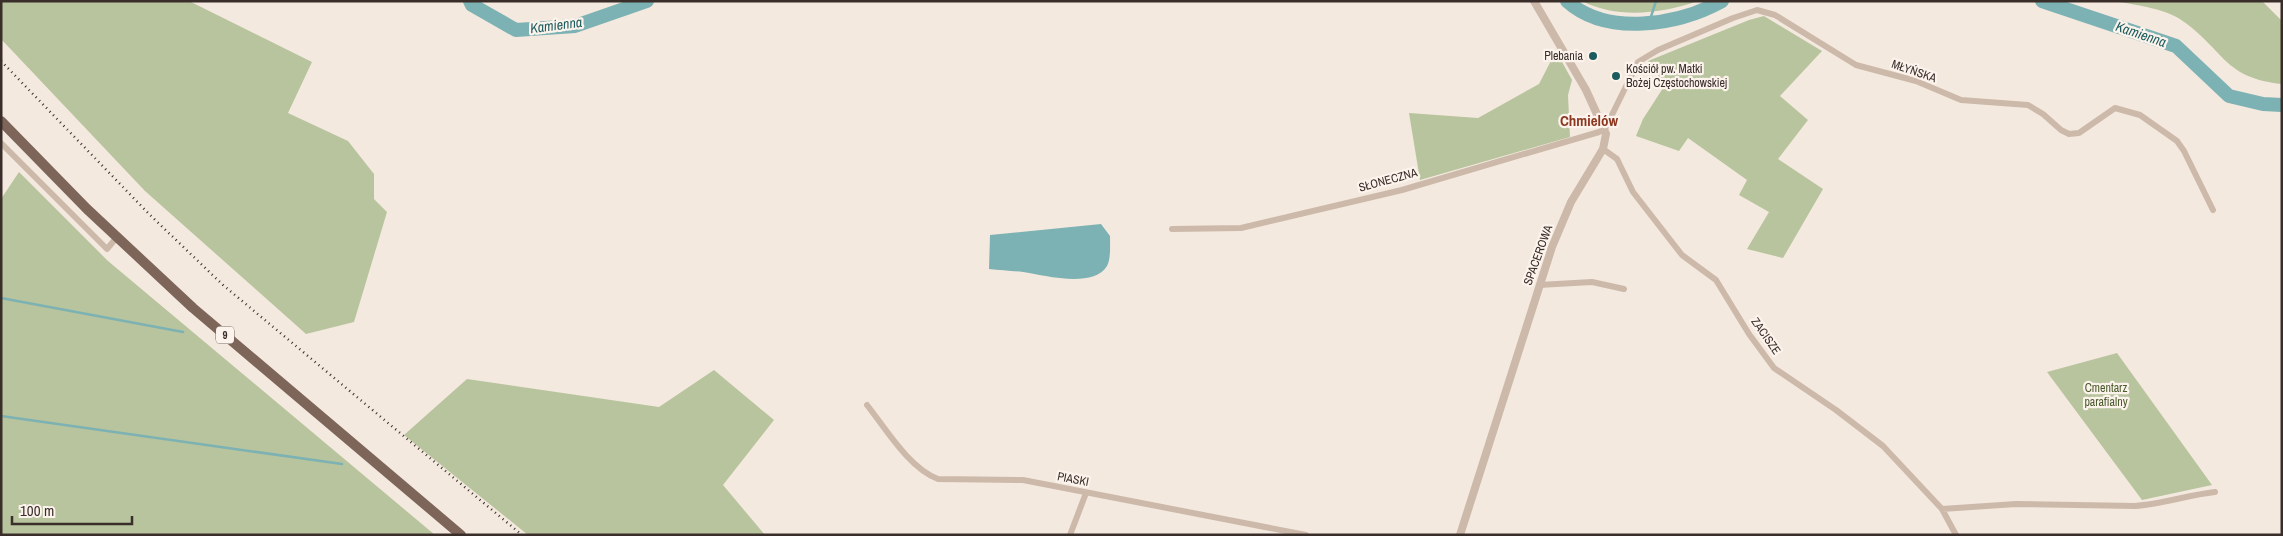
<svg xmlns="http://www.w3.org/2000/svg" width="2283" height="536" viewBox="0 0 2283 536" font-family="'Archivo Narrow',sans-serif">
  <style>
    .green { fill: #b8c49d }
    .water { fill: #7cb2b3 }
    .lines { fill: none; stroke-linecap: round; stroke-linejoin: round }
    .stream { stroke: #7cb2b3; stroke-width: 2.5 }
    .river { stroke: #7cb2b3; stroke-width: 14 }
    .minor { stroke: #cdb9aa; stroke-width: 6 }
    .tertiary { stroke: #cdb9aa; stroke-width: 8 }
    .primary { stroke: #7d655a; stroke-width: 10 }
    .rail { stroke: #3a2e2a; stroke-width: 2.5; stroke-dasharray: 1 4; stroke-linecap: butt }
    .poi-dot { fill: #1d5c5e; stroke: #fbf3ec; stroke-width: 2 }
    .labels { text-anchor: middle; stroke-width: 4.5; stroke-linejoin: round; paint-order: stroke }
    .shield { fill: #fbf3ec; stroke: #746964; stroke-width: 1 }
    .shield-label { font-size: 11px; font-weight: bold; fill: #3a2e2a }
    .poi-label { font-size: 12px; fill: #3a2e2a; stroke: #fbf3ec; text-anchor: end }
    .street-label { font-size: 12px; fill: #3a2e2a; stroke: #fbf3ec }
    .park-label { font-size: 12px; fill: #4a5a2c; stroke: #fbf3ec }
    .water-label { font-size: 14px; font-style: italic; fill: #1d5c5e; stroke: #fbf3ec }
    .quarter-label { font-size: 15px; font-weight: bold; fill: #8d361f; stroke: #fbf3ec }
  </style>
  <rect width="100%" height="100%" fill="#f4e9df"/>
  <path class="green" d="M1,1H189L312,62L288,113L348,141L374,174V199L387,212L354,322L306,334L145,191L1,39Z
    M1582,1H1698C1661,14 1617,19 1582,1Z
    M2115,1H2262L2282,21V84C2226,78 2226,54 2187,24C2167,8 2139,6 2115,1Z
    M1764,16L1822,51L1780,96L1808,120L1778,159L1823,189L1783,258L1747,249L1769,212L1739,195L1747,180L1688,138L1679,151L1636,136L1643,119L1665,85L1648,61L1749,20Z
    M1556,51L1572,80L1568,95L1570,137L1420,180L1409,113L1478,118L1539,84Z
    M19,172L108,261L435,535H1V199Z
    M2117,353L2212,485L2142,500L2047,372Z
    M714,370L774,420L723,485L765,535H528L404,435L467,379L659,407Z"/>
  <path class="water" d="M1101,224L1110,236C1110,244 1111,259 1107,266C1093,289 1043,275 1023,272C1012,271 1000,270 989,269L990,235Z"/>
  <g class="lines">
    <path class="stream" d="M1649,23L1656,1
      M1,298L183,332
      M1,416L342,464"/>
    <path class="river" d="M470,1L472,5L516,30L575,26L647,1
      M1567,1C1607,37 1678,25 1722,1
      M2042,1L2176,46L2229,96L2263,104L2282,105"/>
    <path class="minor" d="M1,143L107,249L117,237
      M1603,149L1617,159L1633,192L1682,255L1716,280L1749,334L1774,368L1836,410L1883,446L1942,509L1956,535
      M1172,229L1241,228L1402,190L1599,132L1605,129L1638,62L1658,50L1733,18L1757,10L1775,15L1856,65L1916,81L1961,100L2028,105L2043,114L2061,130L2069,134L2079,133L2115,108L2140,115L2177,141L2184,151L2213,210
      M1539,285L1592,282L1624,289
      M867,405C886,429 909,468 938,479L1023,480L1306,535
      M1942,509L2016,504L2135,506C2162,504 2188,495 2215,492
      M1070,535L1086,493"/>
    <path class="tertiary" d="M1460,535L1552,247L1571,202L1603,149L1606,134L1586,90L1534,1"/>
    <path class="primary" d="M1,121L87,209L193,308L461,535"/>
    <path class="rail" d="M1,61L150,215L223,285L522,535"/>
  </g>
  <g class="poi-dot">
    <circle cx="1593" cy="56" r="5"/>
    <circle cx="1616" cy="76" r="5"/>
  </g>
  <g class="labels">
    <rect class="shield" x="216" y="326.5" width="18" height="17" rx="4"/>
    <g class="shield-label">
      <text x="225" y="339">9</text>
    </g>
    <g class="poi-label">
      <text x="1583" y="60">Plebania</text>
      <text x="1626" y="73" text-anchor="start">Kościół pw. Matki<tspan x="1626" dy="14">Bożej Częstochowskiej</tspan></text>
    </g>
    <g class="street-label">
      <text transform="translate(1914 71) rotate(19)" y="4">MŁYŃSKA</text>
      <text transform="translate(1388 180) rotate(-15)" y="4">SŁONECZNA</text>
      <text transform="translate(1538 255) rotate(-70)" y="4">SPACEROWA</text>
      <text transform="translate(1766 336) rotate(55)" y="4">ZACISZE</text>
      <text transform="translate(1073 479) rotate(11)" y="4">PIASKI</text>
    </g>
    <g class="park-label">
      <text x="2106" y="392">Cmentarz<tspan x="2106" dy="14">parafialny</tspan></text>
    </g>
    <g class="water-label">
      <text transform="translate(556 25) rotate(-7)" y="5">Kamienna</text>
      <text transform="translate(2141 34) rotate(19)" y="5">Kamienna</text>
    </g>
    <g class="quarter-label">
      <text x="1589" y="126">Chmielów</text>
    </g>
  </g>
  <rect width="2283" height="536" fill="none" stroke="#3a2e2a" stroke-width="5"/>
  <path d="M12 516v8h120v-8" fill="none" stroke="#3a2e2a" stroke-width="2.5"/>
  <text x="20" y="516" font-size="15" fill="#3a2e2a" stroke="#fbf3ec" stroke-width="4" paint-order="stroke">100 m</text>
</svg>
